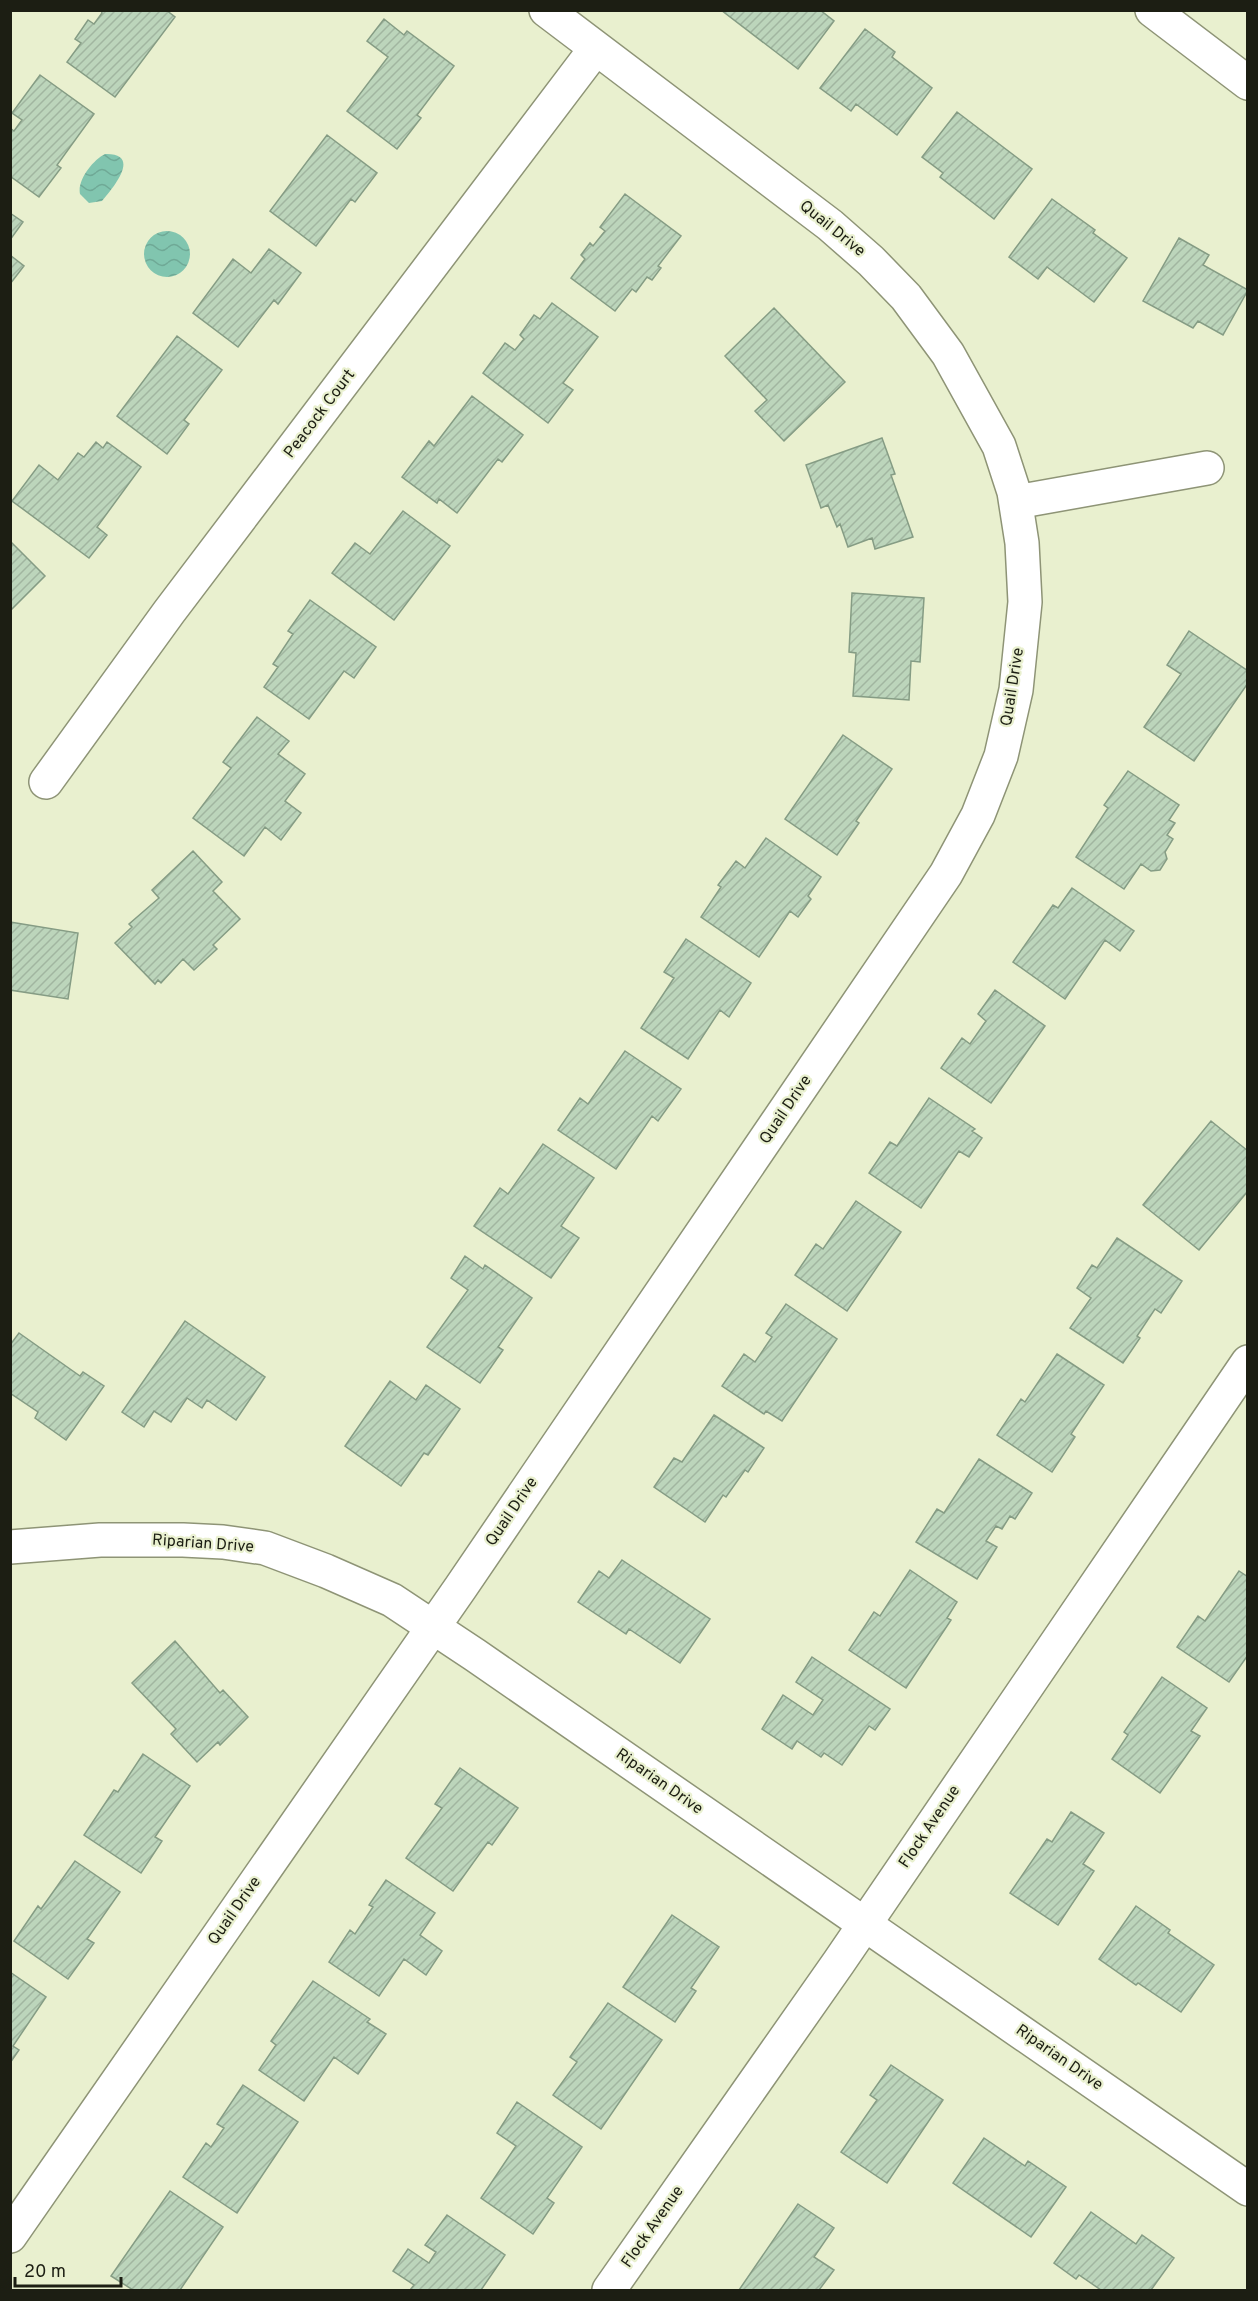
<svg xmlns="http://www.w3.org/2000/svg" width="1258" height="2301" viewBox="0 0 1258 2301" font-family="Overpass,sans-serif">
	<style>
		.water { fill: url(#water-waves) }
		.building { fill: url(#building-hatch); stroke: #859c84; stroke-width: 1.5 }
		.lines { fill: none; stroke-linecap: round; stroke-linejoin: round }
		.street-casing { stroke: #8e9476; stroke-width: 36 }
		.secondary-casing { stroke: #8e9476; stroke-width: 36 }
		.street { stroke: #fff; stroke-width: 33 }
		.secondary { stroke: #fff; stroke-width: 33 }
		.labels { text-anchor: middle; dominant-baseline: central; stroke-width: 4.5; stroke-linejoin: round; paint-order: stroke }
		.street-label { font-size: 16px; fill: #1c1e13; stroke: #e9f0cf }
	</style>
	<defs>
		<pattern id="water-waves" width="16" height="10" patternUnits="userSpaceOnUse" patternTransform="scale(1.5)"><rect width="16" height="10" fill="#81c5af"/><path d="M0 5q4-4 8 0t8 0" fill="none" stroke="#6fa996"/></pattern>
		<pattern id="building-hatch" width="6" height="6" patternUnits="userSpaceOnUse" patternTransform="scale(1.5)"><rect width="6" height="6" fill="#bcd5bb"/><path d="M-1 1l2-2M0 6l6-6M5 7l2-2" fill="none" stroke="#a1b6a0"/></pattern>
	</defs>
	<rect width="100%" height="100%" fill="#e9f0cf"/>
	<path class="water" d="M105,154c38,-1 7,35 -3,47l-13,2 -9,-9c-3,-14 13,-34 25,-40z
		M144 254a23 23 0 1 1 46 0a23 23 0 1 1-46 0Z"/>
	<path class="building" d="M101,10h65l9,7 -60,80 -48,-35 14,-19 -6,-4 13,-19 6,4 8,-11z
		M721,10h99l14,11 -36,48z
		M384,19l20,16 3,-4 47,35 -37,49 4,3 -24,31 -50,-38 41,-54 -21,-16z
		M865,29l30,23 -3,5 40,31 -35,47 -41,-31 -5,7 -31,-23z
		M40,75l54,39 -37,51 4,3 -22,29 -29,-21v-48l4,3 8,-11 -10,-7z
		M957,112l75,57 -38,50 -54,-42 3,-4 -21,-16z
		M327,135l50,38 -22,29 -4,-3 -35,47 -46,-35z
		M625,194l56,42 -23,30 3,2 -9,12 -5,-3 -11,15 -4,-3 -17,22 -44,-33 14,-19 -4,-4 9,-12 3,3 12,-15 -5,-4z
		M1052,199l43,31 -2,3 34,25 -33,44 -47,-35 -9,12 -29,-22z
		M10,213l13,9 -13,18z
		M1179,238l30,17 -6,10 45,25 -25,45 -25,-14 -5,7 -50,-27z
		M269,249l32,24 -23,31 -4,-4 -36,47 -45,-34 40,-54 18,14z
		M10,255l14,11 -14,18z
		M552,303l46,34 -35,46 10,7 -25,33 -65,-50 22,-30 10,7 9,-11 -4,-4 14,-20 6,4z
		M774,308l71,74 -61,59 -29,-30 12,-11 -42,-44z
		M177,336l45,34 -38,50 5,4 -22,30 -50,-38z
		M472,396l51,39 -21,27 -4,-3 -41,54 -18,-14 -2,4 -35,-26 27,-36 5,5z
		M882,438l13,36 -4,1 22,62 -38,12 -3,-11 -24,9 -8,-23 -3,3 -9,-22 -7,3 -15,-43z
		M96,442l7,6 4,-6 34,25 -44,60 10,8 -18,23 -77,-57 27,-36 19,15 20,-27 6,4z
		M403,511l47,35 -56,74 -62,-47 23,-30 15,11z
		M10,541l35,35 -35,35z
		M852,593l72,5 -4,64 -9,-1 -2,39 -56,-4 3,-43 -7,-1z
		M310,600l66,47 -22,31 -10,-7 -35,48 -45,-32 14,-20 -5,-3 20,-30 -5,-3z
		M1189,631l59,40v12l-54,78 -50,-34 37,-53 -14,-9z
		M257,717l32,24 -11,13 27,20 -20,27 16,12 -20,27 -16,-13 -21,29 -51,-38 38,-50 -8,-6z
		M843,735l49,34 -36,52 3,2 -22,32 -52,-36z
		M1128,771l51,34 -10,15 6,3 -8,12 6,4 -8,13 2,7 -7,11 -9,1 -10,-7 -17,25 -48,-32 32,-49 -4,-3z
		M766,838l55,39 -13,19 3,3 -13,18 -8,-6 -31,46 -58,-40 20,-30 -3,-2 18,-24 9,7z
		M193,851l29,31 -9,9 27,28 -27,26 4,4 -23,21 -11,-11 -22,24 -3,-3 -3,4 -40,-41 17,-16 -3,-3 30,-26 -7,-8z
		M1072,888l62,43 -14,20 -15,-11 -40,59 -52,-37 40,-57 5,3z
		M10,922l68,11 -10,66 -58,-9z
		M686,939l65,44 -22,34 -9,-7 -32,49 -47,-31 33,-50 -10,-6z
		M995,990l50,36 -54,77 -50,-35 21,-30 8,6 16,-23 -8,-7z
		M625,1051l56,38 -23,32 -6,-5 -36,53 -58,-39 22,-32 8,6z
		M929,1098l46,31 -3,2 10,7 -13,19 -10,-6 -38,57 -52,-35 21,-31 7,4z
		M1211,1121l37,30v40l-49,59 -56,-45z
		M543,1144l51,34 -33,48 18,12 -28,40 -77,-52 26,-38 8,6z
		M856,1201l45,31 -54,79 -52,-36 21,-31 7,5z
		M1117,1238l65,43 -21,32 -6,-4 -18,27 3,2 -17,25 -53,-35 21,-30 -14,-10 15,-23 5,3z
		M465,1256l18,13 2,-4 47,33 -34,49 5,3 -23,33 -53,-36 41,-57 -17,-12z
		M786,1304l51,35 -55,82 -16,-10 -2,3 -42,-28 22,-32 11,8 17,-25 -6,-4z
		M185,1321l80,56 -29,43 -29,-20 -5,8 -15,-10 -16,24 -17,-11 -10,16 -22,-15z
		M19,1333l61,43 3,-4 21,14 -38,54 -31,-22 3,-6 -28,-19v-48z
		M1057,1354l47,31 -33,49 4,3 -23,35 -55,-37 24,-36 4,3z
		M390,1381l26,19 10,-15 34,24 -32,46 -4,-2 -23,33 -56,-40z
		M714,1415l50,33 -16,24 -3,-2 -19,27 -3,-2 -18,27 -51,-35 20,-29 8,4z
		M979,1459l53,34 -17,26 -5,-3 -8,13 -6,-3 -10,15 11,6 -20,32 -61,-37 21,-33 7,4z
		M622,1560l88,59 -30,44 -51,-34 -3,5 -48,-32 21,-31 10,7z
		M910,1570l47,32 -10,16 4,2 -45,68 -57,-38 25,-38 6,4z
		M1239,1571l9,6v78l-19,27 -52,-35 21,-31 7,5z
		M175,1641l45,52 3,-3 25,27 -28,28 -2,-3 -21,20 -26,-28 5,-5 -44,-46z
		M812,1657l78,52 -15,21 -6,-4 -27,39 -18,-12 -3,4 -24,-16 -5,8 -30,-20 21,-34 30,20 10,-15 -27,-18z
		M1162,1677l45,31 -16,23 9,5 -40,57 -48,-34 16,-24 -4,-3z
		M143,1754l47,32 -35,51 7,4 -21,32 -57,-38 30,-45 4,2z
		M460,1768l58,40 -26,37 -4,-3 -35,49 -47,-33 36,-50 -7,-4z
		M1071,1812l33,21 -21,31 11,7 -36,54 -48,-32 37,-54 5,3z
		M75,1861l45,31 -33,47 7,4 -26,36 -54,-38 24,-35 3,3z
		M386,1880l49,33 -15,22 22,16 -16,24 -22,-16 -25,37 -50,-34 21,-32 5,4 18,-27 -4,-2z
		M1136,1906l34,24 -2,3 46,32 -33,47 -43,-29 -2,2 -37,-26z
		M672,1915l47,32 -28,41 5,3 -21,31 -52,-35z
		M10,1972l36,25 -33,49 6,4 -9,13z
		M313,1981l57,38 -3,3 19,12 -28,40 -24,-17 -30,44 -45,-31 17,-25 -5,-4z
		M608,2003l54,37 -61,89 -48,-34 24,-33 -7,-5z
		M891,2065l52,35 -56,83 -46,-31 36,-52 -7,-5z
		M243,2085l55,37 -61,91 -54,-36 23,-34 5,4 13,-19 -7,-4z
		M517,2102l65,45 -35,51 7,5 -21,31 -52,-36 35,-52 -19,-13z
		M984,2138l41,28 3,-5 38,26 -35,50 -78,-54z
		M170,2191l53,36 -43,63h-47l-22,-14z
		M798,2204l36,24 -20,29 20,13 -15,20h-80z
		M1091,2212l45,32 6,-9 32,23 -23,32h-50l-22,-15 -3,4 -22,-16z
		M447,2215l58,40 -24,35h-71l4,-5 -21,-14 15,-22 21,14 7,-11 -11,-7z"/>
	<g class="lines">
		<g class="street-casing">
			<path id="street" d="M1016,502l191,-34
				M46,782l123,-170 427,-564
				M10,1547l90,-7h83l40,2 42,6 61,23 66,29 83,55 773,534
				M10,2236l451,-649 485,-713 32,-59 23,-59 15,-66 9,-88 -3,-59 -8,-51 -15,-46 -51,-92 -42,-57 -35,-36 -41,-36 -284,-215
				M609,2290l230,-328 409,-600"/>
		</g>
		<g class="secondary-casing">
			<path id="secondary" d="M1152,10l96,73"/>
		</g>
		<use href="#street" class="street"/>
		<use href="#secondary" class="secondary"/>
	</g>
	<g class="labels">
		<g class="street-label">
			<text transform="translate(832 229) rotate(39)">Quail Drive</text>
			<text transform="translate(320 414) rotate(-53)">Peacock Court</text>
			<text transform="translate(1013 687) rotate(-81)">Quail Drive</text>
			<text transform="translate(786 1110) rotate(-56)">Quail Drive</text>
			<text transform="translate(512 1512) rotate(-56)">Quail Drive</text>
			<text transform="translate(203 1544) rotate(4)">Riparian Drive</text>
			<text transform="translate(659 1782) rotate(35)">Riparian Drive</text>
			<text transform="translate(930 1827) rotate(-56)">Flock Avenue</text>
			<text transform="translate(235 1911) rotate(-55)">Quail Drive</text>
			<text transform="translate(1059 2058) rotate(35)">Riparian Drive</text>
			<text transform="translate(653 2227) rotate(-55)">Flock Avenue</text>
		</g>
	</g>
	<rect width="1258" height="2301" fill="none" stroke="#1c1e13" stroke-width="24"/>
	<path d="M15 2277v9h106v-9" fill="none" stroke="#1c1e13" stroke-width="3"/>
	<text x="24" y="2277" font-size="18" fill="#1c1e13" stroke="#e9f0cf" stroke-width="4.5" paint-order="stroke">20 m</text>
</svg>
